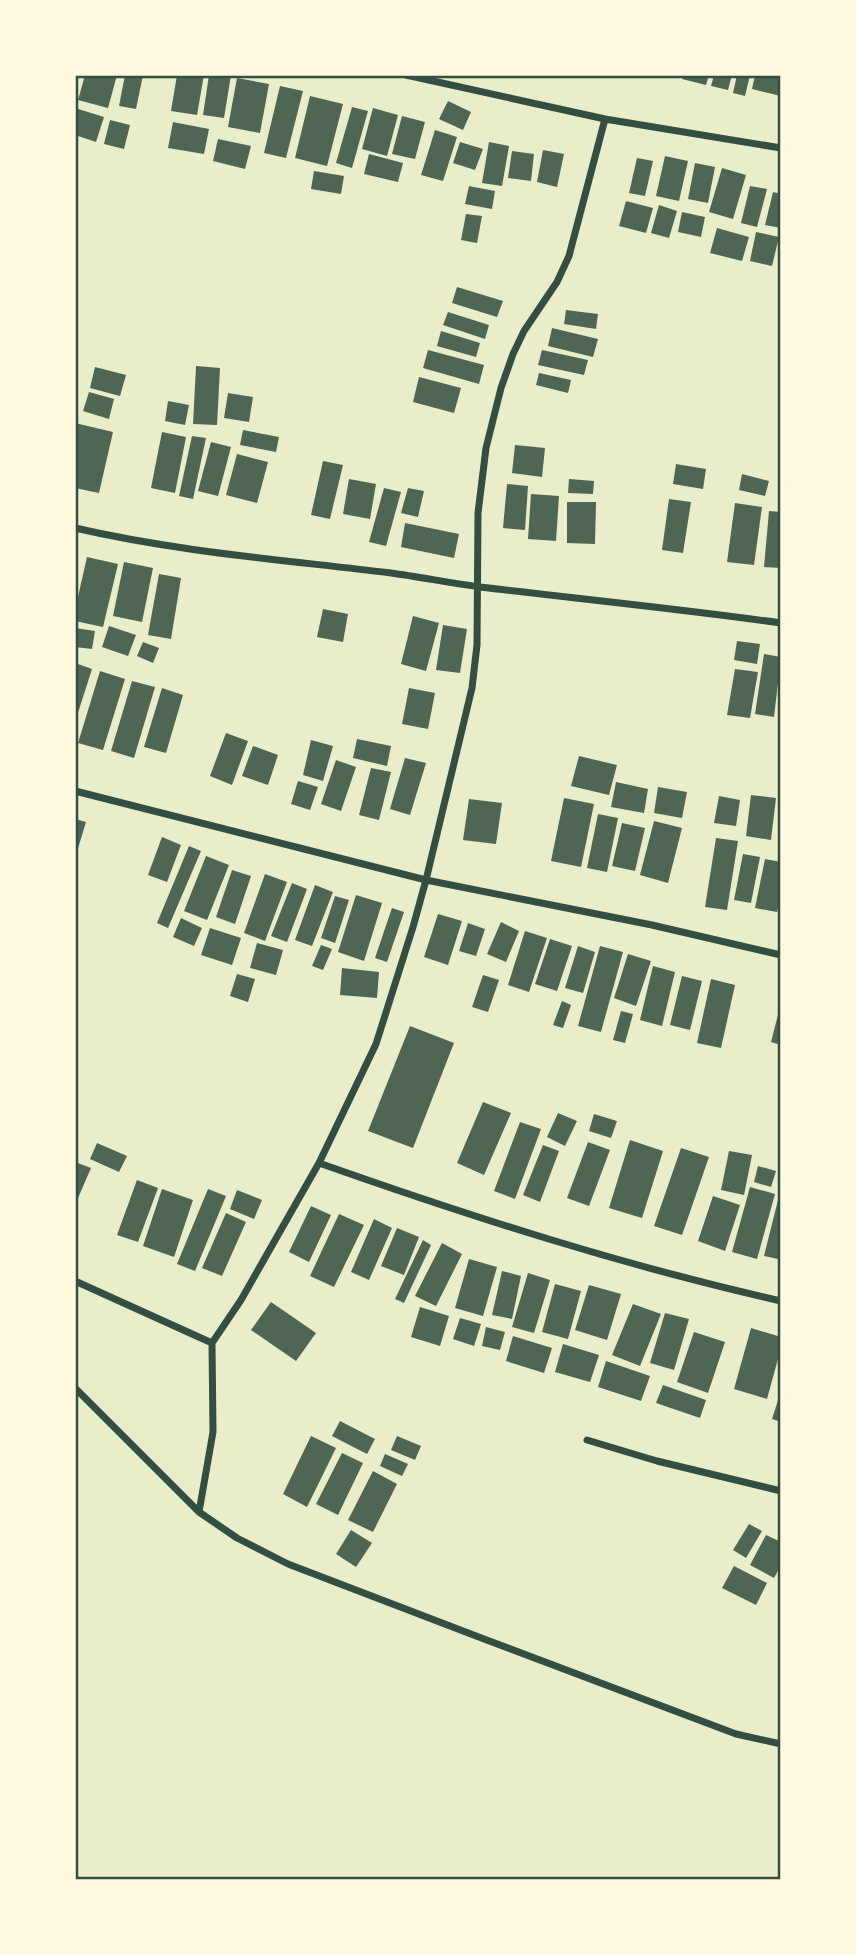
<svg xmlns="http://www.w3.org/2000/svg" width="856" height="1955" viewBox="0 0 856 1955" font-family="Commissioner,sans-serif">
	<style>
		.building { fill: #4f6655 }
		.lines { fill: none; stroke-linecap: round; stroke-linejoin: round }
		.minor { stroke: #344e41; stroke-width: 7 }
		.neatline { fill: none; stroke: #344e41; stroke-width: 2.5 }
	</style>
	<rect width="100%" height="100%" fill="#e9edc9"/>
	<path class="building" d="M85,75h32l-9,33 -30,-8z
		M125,75h18l-7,34 -17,-3z
		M177,75h27l-7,40 -26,-4z
		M209,75h22l-7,43 -21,-3z
		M683,75h26l-3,10 -24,-6z
		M714,75h18l-4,15 -17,-4z
		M737,75h13l-5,21 -12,-3z
		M755,75h26v21l-29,-7z
		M237,78l32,6 -9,49 -32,-6z
		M280,86l23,5 -17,67 -22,-5z
		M310,96l33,8 -16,62 -32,-8z
		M448,101l23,11 -8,18 -24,-11z
		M352,107l16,4 -16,57 -16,-5z
		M75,108l29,9 -8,25 -21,-7z
		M373,108l25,7 -11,41 -25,-7z
		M402,116l23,6 -10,37 -23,-5z
		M110,120l20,5 -6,24 -20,-5z
		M173,122l36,7 -5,25 -36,-6z
		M435,130l22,7 -14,44 -22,-6z
		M218,139l33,7 -6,23 -32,-8z
		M460,142l23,7 -8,21 -22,-7z
		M489,142l20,4 -7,40 -20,-3z
		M543,150l21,4 -7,33 -20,-5z
		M512,151l22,3 -3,27 -23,-3z
		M369,154l34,9 -5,19 -34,-8z
		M665,156l23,5 -9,40 -23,-5z
		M637,158l16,3 -8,35 -16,-3z
		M695,163l20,4 -7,36 -20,-4z
		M722,168l24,7 -13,44 -24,-7z
		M314,171l30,5 -3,18 -30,-5z
		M469,186l26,5 -3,18 -27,-5z
		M750,186l17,3 -10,38 -16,-4z
		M773,192l8,2v34l-16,-3z
		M626,201l27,7 -7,25 -27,-7z
		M659,205l18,6 -8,27 -18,-5z
		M682,212l23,5 -4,20 -23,-5z
		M466,214l16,2 -5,27 -16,-3z
		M717,228l32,9 -7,24 -32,-8z
		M756,232l23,5 -7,29 -22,-5z
		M457,287l46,14 -6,16 -45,-14z
		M566,310l32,4 -2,15 -32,-5z
		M448,312l41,13 -4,14 -42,-14z
		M552,328l46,11 -5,18 -45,-11z
		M441,331l39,12 -4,14 -39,-11z
		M428,350l56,15 -5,19 -56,-16z
		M542,350l46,10 -4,15 -46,-10z
		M196,366l24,2 -3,57 -24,-1z
		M95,367l31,8 -6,21 -30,-8z
		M539,373l32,7 -3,13 -32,-8z
		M419,377l42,11 -7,25 -41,-11z
		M89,392l25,7 -5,20 -26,-8z
		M228,393l25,4 -4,25 -25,-4z
		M168,401l21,4 -4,20 -20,-4z
		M75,423l38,9 -14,61 -24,-5z
		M243,430l36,7 -3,15 -36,-7z
		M162,432l24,5 -11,56 -24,-5z
		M192,436l14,2 -13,61 -14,-3z
		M211,442l20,5 -13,49 -20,-5z
		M515,445l30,3 -3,29 -30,-4z
		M237,454l31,8 -11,41 -31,-8z
		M323,461l20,4 -13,54 -19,-4z
		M676,464l30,5 -3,20 -30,-5z
		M742,474l27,7 -4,15 -26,-6z
		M349,479l27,5 -6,35 -27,-5z
		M569,479l25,2 -1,13 -25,-1z
		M507,484l21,2 -3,44 -22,-2z
		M384,488l17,4 -15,54 -17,-4z
		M408,488l16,3 -6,26 -17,-4z
		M531,494l28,2 -3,45 -28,-2z
		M669,499l22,3 -8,51 -21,-3z
		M567,502h29l-1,42 -28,-1z
		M735,503l27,4 -8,58 -27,-3z
		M769,511l12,1v56l-17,-1z
		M405,523l54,11 -5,24 -53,-11z
		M87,557l31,7 -15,63 -28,-6v-11z
		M124,562l29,6 -11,54 -29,-6z
		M159,574l22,4 -10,61 -23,-4z
		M323,609l25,5 -5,28 -26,-5z
		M413,616l26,7 -13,48 -25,-7z
		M443,625l24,4 -7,44 -24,-3z
		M109,626l27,9 -8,21 -26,-9z
		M75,628l20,3 -3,18 -17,-2z
		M737,641l23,3 -3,20 -23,-4z
		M143,642l16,6 -6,15 -16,-7z
		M764,654l17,3 -7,60 -19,-3z
		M75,663l17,6 -16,50h-1z
		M735,669l23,3 -8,46 -23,-3z
		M100,671l25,8 -22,71 -25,-7z
		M132,681l23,6 -21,71 -23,-7z
		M162,688l21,7 -17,58 -22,-6z
		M409,688l26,5 -7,36 -26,-5z
		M226,733l22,8 -16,44 -22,-9z
		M357,739l34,7 -4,20 -34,-8z
		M311,740l22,6 -10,35 -20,-6z
		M253,746l25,9 -10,30 -26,-9z
		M579,756l38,9 -8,30 -38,-9z
		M405,758l21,5 -16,52 -20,-6z
		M336,760l20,7 -15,44 -20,-7z
		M371,768l20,4 -12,48 -20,-5z
		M298,781l20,6 -8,23 -19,-6z
		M616,782l32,7 -4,24 -33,-6z
		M658,787l29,5 -5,26 -28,-5z
		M751,795l25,3 -5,42 -25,-4z
		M719,796l21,4 -4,26 -22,-3z
		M564,798l30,6 -13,63 -30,-6z
		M469,799l33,4 -6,41 -33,-4z
		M598,814l20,4 -11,54 -20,-4z
		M75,819l11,3 -10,33h-1z
		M654,821l28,7 -14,55 -28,-8z
		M622,823l23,5 -10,43 -23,-5z
		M162,837l19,8 -14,37 -19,-7z
		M716,838l22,3 -11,69 -22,-3z
		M189,846l12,5 -33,77 -11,-5z
		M743,854l17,3 -9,46 -17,-3z
		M206,856l23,9 -22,55 -23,-9z
		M765,859l16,3v32l-4,18 -22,-4z
		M232,870l19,6 -16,48 -19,-7z
		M265,874l22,8 -22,59 -21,-8z
		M292,883l15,6 -20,53 -16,-6z
		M315,885l18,7 -21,54 -17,-6z
		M356,895l26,8 -18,58 -26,-9z
		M335,896l14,4 -14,43 -14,-5z
		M392,908l12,4 -17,50 -12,-4z
		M438,914l24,7 -14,44 -24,-8z
		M181,918l21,10 -8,18 -21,-9z
		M501,922l18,9 -13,31 -19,-8z
		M468,923l17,6 -9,27 -17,-5z
		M210,928l31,10 -9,27 -31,-10z
		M525,931l22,7 -18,54 -21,-7z
		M550,939l22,7 -15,45 -22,-7z
		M257,943l26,7 -7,25 -26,-7z
		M321,945l11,4 -9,21 -11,-4z
		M578,946l17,6 -12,41 -18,-5z
		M600,946l23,6 -22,80 -23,-6z
		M628,954l23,7 -15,45 -22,-8z
		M653,966l22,6 -13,54 -22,-6z
		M342,968l37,4 -2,26 -37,-3z
		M237,974l18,5 -7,23 -18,-6z
		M483,975l16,5 -11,32 -16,-5z
		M682,976l20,5 -12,49 -20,-5z
		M711,979l24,6 -14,63 -24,-5z
		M562,1001l9,4 -8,23 -10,-3z
		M780,1007h1v38l-10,-3z
		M621,1011l12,3 -8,29 -12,-3z
		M410,1026l44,17 -41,105 -45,-17z
		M483,1102l28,11 -27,62 -27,-12z
		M558,1113l19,8 -12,25 -18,-9z
		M594,1114l23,7 -6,17 -22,-7z
		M520,1122l21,7 -26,70 -21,-8z
		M630,1140l33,11 -21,67 -33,-10z
		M588,1142l22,8 -21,56 -22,-8z
		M97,1143l30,13 -8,16 -29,-13z
		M543,1145l16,6 -19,51 -17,-7z
		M681,1148l28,9 -27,78 -28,-9z
		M729,1151l23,4 -8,40 -23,-5z
		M75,1162l16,6 -16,37z
		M758,1166l18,5 -5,16 -17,-5z
		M137,1180l21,8 -20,54 -21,-7z
		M750,1187l25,7 -18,65 -25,-7z
		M162,1189l31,11 -19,57 -31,-11z
		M208,1189l18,7 -31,75 -18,-7z
		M237,1190l25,10 -8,19 -24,-10z
		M780,1192l1,54 -3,13 -14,-3z
		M713,1196l27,9 -15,46 -27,-10z
		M311,1206l20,9 -22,47 -20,-10z
		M226,1213l20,9 -24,54 -20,-8z
		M339,1214l25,11 -30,62 -24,-11z
		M374,1219l18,9 -23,52 -18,-8z
		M397,1228l22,9 -15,38 -23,-9z
		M423,1240l8,5 -27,58 -9,-4z
		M442,1243l20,11 -26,52 -21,-10z
		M469,1259l28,8 -14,49 -28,-8z
		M502,1271l19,5 -9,43 -20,-4z
		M528,1273l22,7 -16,53 -22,-6z
		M555,1284l26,7 -13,48 -26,-7z
		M589,1285l32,9 -14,46 -32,-10z
		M271,1302l45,31 -20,28 -45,-31z
		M633,1304l28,10 -21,52 -28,-11z
		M420,1307l29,9 -9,30 -29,-9z
		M665,1313l24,6 -15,51 -24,-7z
		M460,1318l21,6 -7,22 -21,-7z
		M486,1327l19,5 -5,18 -18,-4z
		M751,1328l30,9v11l-14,51 -33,-10z
		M694,1332l31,10 -17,51 -31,-11z
		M513,1336l39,12 -8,25 -38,-12z
		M563,1344l36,11 -9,27 -35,-10z
		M606,1361l44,15 -9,25 -43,-14z
		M663,1385l43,15 -6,18 -44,-15z
		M780,1394h1v28l-9,-3z
		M340,1421l35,18 -8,15 -35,-18z
		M311,1436l25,12 -29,59 -24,-13z
		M397,1436l24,10 -6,14 -24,-10z
		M342,1453l21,10 -25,52 -22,-11z
		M385,1454l23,10 -6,12 -22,-10z
		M373,1471l24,13 -24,48 -25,-12z
		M749,1524l13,7 -16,27 -13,-8z
		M351,1530l21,13 -16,24 -20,-13z
		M766,1535l15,7v23l-7,13 -24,-13z
		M734,1566l33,17 -11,22 -34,-17z"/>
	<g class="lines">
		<path class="minor" d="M406,75l199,44 176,29
			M75,528c104,24 210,32 316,45 29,4 59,10 89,14 100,12 201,22 301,36
			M75,791l351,89 226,45 129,30
			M319,1163c153,54 303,102 462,138
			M75,1281l137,62
			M75,1388l124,124 38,26 51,26 196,75 252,95 45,10
			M587,1440l70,21 124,30
			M199,1512l14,-80 -1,-89 29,-43 78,-137 57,-119 37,-117 13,-47 46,-192 5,-43 1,-132 8,-65 15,-60 12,-34 11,-23 33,-49 12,-26 36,-137"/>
	</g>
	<rect width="856" height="1955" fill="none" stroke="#fefae0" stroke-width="154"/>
	<rect x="77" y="77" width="702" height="1801" class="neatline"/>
</svg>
